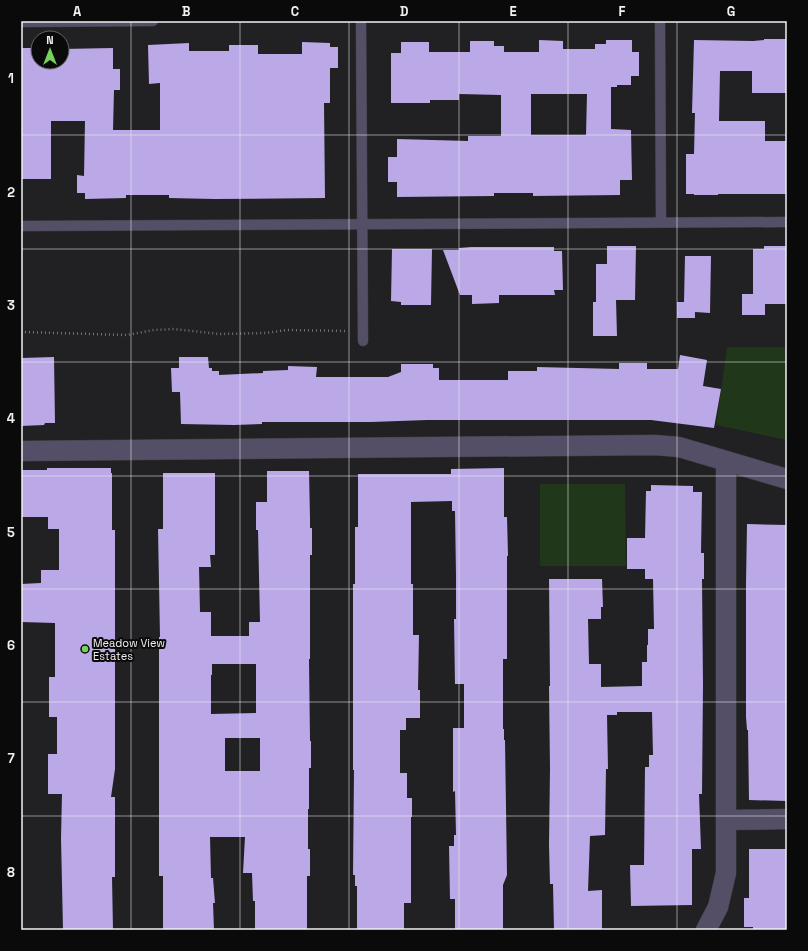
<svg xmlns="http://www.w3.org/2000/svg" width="808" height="951" viewBox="0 0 808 951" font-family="'Space Grotesk',sans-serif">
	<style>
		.green { fill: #20371a }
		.building { fill: #bba8e7; fill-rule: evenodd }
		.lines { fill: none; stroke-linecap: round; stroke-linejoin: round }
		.lane-casing { stroke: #3e3e40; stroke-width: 11 }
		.street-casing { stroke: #3e3e40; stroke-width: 21 }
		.path { stroke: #757577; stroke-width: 2.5; stroke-dasharray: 1 3; stroke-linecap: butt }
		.lane { stroke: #554e67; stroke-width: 10 }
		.street { stroke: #554e67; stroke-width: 20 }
		.grid { fill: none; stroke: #f1f0f2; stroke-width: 1; stroke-opacity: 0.55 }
		.poi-dot { fill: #76d25a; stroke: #0b0a0b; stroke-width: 1.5 }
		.labels { text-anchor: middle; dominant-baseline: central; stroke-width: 4; stroke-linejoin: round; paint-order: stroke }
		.poi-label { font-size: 11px; fill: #f1f0f2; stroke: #0b0a0b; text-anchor: start }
		.neatline { fill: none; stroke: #f1f0f2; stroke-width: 1.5 }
		.grid-label { font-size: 13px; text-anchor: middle; font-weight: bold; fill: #f1f0f2 }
	</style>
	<rect width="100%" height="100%" fill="#212123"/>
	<path class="green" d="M727,347h60v93l-71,-15z
		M540,484h85l1,82h-86z"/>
	<path class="building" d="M764,39h23v54h-35v-22h-32l-1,50h46v20h22v53h-69v1h-24v-1h-8v-40h8l1,-41h-3l2,-73 59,1 11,-1z
		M539,40l24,1v8h32v-5h11v-4h26v12h7v24h-8v9h-14v2h-6v42l20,1 1,50h-12v15l-87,1v-3h-39v3l-97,1v-15h-9v-25h9v-18l71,2v-5h33v-41l-42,-1v6h-29v3h-39v-50h10v-11h28v10h41v-11h24v5h10v6h35zM531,94h56l-1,41h-55z
		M302,42l28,1v4h8v21h-8v35h-6l1,95 -110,1 -46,-1v-3h-43v3l-41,1v-6h-8v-18l7,1 1,-55h-34v58h-30v-131h17v14h24v-13l51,-1v21h7v21h-6l-1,40h47v-47l-11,1 -1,-39 41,-2v8h40v-6h29v9h44z
		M607,246h29l-1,54h-19l1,36h-24v-34h3v-38h11z
		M764,246h23v58h-22v11h-23v-21h11v-45h11z
		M471,247h83v4h8l1,39h-9l1,5h-56v8l-27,1v-9h-12l-17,-45h16v-2z
		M392,249h40l-1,56h-30v-3l-10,-1z
		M685,256h26l-1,57 -15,-1v6h-18v-16h7z
		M680,355l27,5 -4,26 18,3 -7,39 -63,-8h-224l-56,2h-109v2l-28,1 -53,-1 -1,-32h-8l-1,-24h8v-11h29l1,11h3v3h7v4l44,-2v-2l25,-1v-4l29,1 -1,10h72l13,-5v-8h32v4h6v12h69v-9h29v-4l82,2v-6h28v6h31z
		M54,357l1,66h-10l-1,2 -23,1v-68z
		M47,468h64v5h1v57h3v239l-4,28h4v80h-3l1,53h-50l-2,-92 1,-44h-14v-40h9v-37h-8v-40h6v-54l-34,-1v-38l20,-1v-13h18v-41h-11v-12h-27v-47h26z
		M504,468v49h3l1,39h-1v103h-4v70h1v11h1l2,135 -4,10v44h-48v-30h-5l-1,-53h5v-11h2l-1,-44 -2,1v-64h11v-44h-9l-1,-65h2v-43l-1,-65h-3v-10l-41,1v82h2v51h6l-1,55h2v28h-14v12h-6v43h7v25h5v19h-1v86h-7v27h-47v-44h-2v-11h-2l1,-105h-1v-186h2v-57h3v-53h93v-5z
		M267,471h42l1,47v10h2v27h-2v104h-1l1,82h1v27h-2v41h-1v40h2v27h-3v54h-52v-29h-2l-1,-28h-9l2,-36h-35l1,41h2l2,25h-2l1,27h-51v-54h-4v-239h1l-2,-108h5v-56h52v82h-5l1,12h-12l1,45h11v24h38v-14h11l-2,-92h-2v-28h11zM212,664h44v49l-45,1v-39h1zM225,738h35v33h-35z
		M651,485l42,1v6h9l-1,61h3v26h-2l1,106 -1,109h-3l2,55h-9v56l-61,1 -1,-41h14l1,-98h4v-12h4l-1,-43h-35v3h-10l1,54h-2l-1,66 -15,1 -2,55 14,-1v40h-48l-1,-46h-3l-1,-39 1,-76 -1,-83h1l-1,-107h53l1,28h-2v12h-13l1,45h12v23l41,-1v-24h5v-17h1v-16h6l-1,-50h-8v-10h-18v-31h18l1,-47h5z
		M747,524l40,1v276l-38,-1 -1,-70h-1l-1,-13v-134z
		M749,849h38v81h-34v-3h-9v-29h5z"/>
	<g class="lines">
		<g class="lane-casing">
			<path id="lane" d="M361,21l2,320
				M660,21l1,202
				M21,22l132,-1
				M21,226l766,-4"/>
		</g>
		<g class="street-casing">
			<path id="street" d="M21,451l634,-6 24,2 108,32
				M726,820l61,-1
				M706,930l12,-23 8,-34v-412"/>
		</g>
		<path class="path" d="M21,332l106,3 27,-5 20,-1 45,5 47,-1 21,-3 61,1"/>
		<use href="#lane" class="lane"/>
		<use href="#street" class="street"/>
	</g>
	<path class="grid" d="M131,21v909M240,21v909M349,21v909M459,21v909M568,21v909M677,21v909M21,135h766M21,249h766M21,362h766M21,476h766M21,589h766M21,702h766M21,816h766"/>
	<circle class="poi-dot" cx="85" cy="649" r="4"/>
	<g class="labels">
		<g class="poi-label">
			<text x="93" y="643">Meadow View<tspan x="93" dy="13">Estates</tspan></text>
		</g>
	</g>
	<rect width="808" height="951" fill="none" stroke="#0b0a0b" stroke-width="44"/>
	<g transform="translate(50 50)"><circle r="19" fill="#0b0a0b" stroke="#676667"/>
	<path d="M0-3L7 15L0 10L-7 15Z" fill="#76d25a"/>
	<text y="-6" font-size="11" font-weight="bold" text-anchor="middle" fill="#f1f0f2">N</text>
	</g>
	<rect x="22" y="22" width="764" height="907" class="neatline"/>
	<g class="grid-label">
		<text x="77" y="16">A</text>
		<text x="186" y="16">B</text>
		<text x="295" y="16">C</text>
		<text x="404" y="16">D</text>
		<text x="513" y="16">E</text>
		<text x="622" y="16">F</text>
		<text x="731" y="16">G</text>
		<text x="11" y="83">1</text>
		<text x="11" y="197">2</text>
		<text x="11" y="310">3</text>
		<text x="11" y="423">4</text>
		<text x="11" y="537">5</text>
		<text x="11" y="650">6</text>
		<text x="11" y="763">7</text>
		<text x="11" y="877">8</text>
	</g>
</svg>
